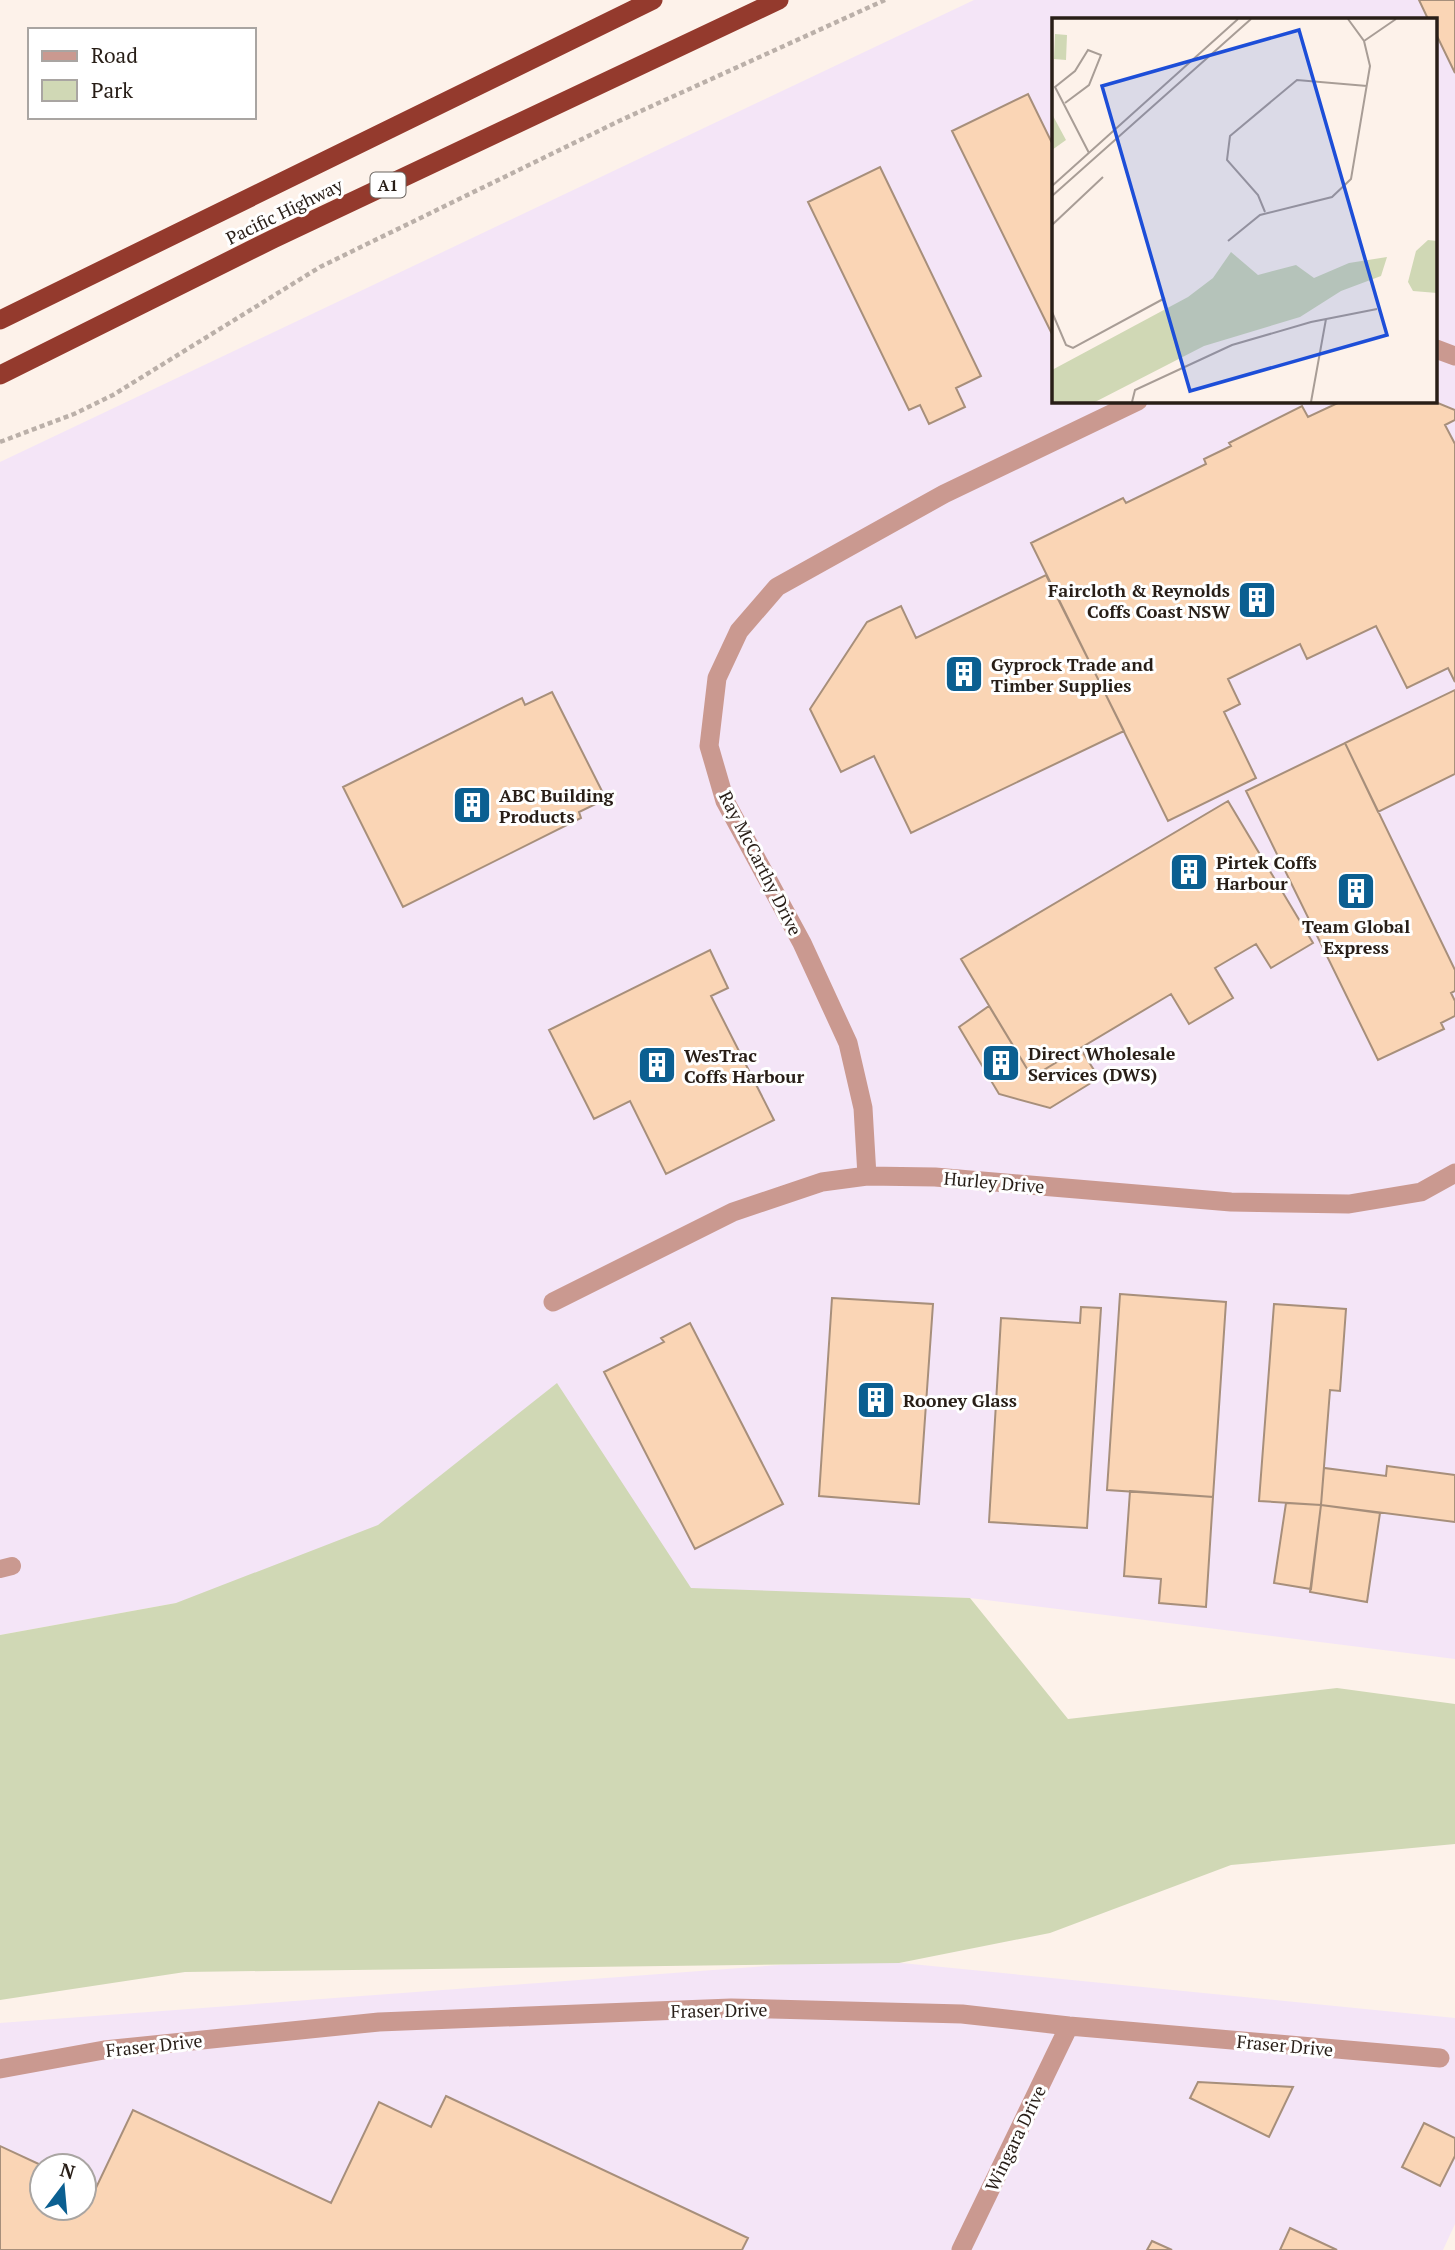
<svg xmlns="http://www.w3.org/2000/svg" width="1455" height="2250" viewBox="0 0 1455 2250" font-family="'PT Serif',serif">
	<style>
		.industrial { fill: #f4e5f7; fill-rule: evenodd }
		.green { fill: #d0d8b5 }
		.building { fill: #fad5b5; stroke: #a78f7b; stroke-width: 2 }
		.lines { fill: none; stroke-linecap: round; stroke-linejoin: round }
		.path { stroke: #bbb0a9; stroke-width: 4.5; stroke-dasharray: 5 3.5; stroke-linecap: butt }
		.service { stroke: #ca9990; stroke-width: 18 }
		.minor { stroke: #ca9990; stroke-width: 19 }
		.trunk { stroke: #943a2d; stroke-width: 19 }
		.labels { text-anchor: middle; dominant-baseline: central; stroke-width: 6; stroke-linejoin: round; paint-order: stroke }
		.shield { fill: #fff; stroke: #68625d; stroke-width: 2 }
		.shield-label { font-size: 16px; font-weight: bold; fill: #281e17 }
		.street-label { font-size: 18px; fill: #281e17; stroke: #fff }
		.poi-label { font-size: 18px; font-weight: bold; fill: #281e17; stroke: #fff; text-anchor: start }
		.inset-road { fill: none; stroke: #a89d96; stroke-width: 2 }
		.view { fill: #1d4ed8; fill-opacity: 0.15; stroke: #1d4ed8; stroke-width: 3.5 }
		.inset-edge { fill: none; stroke: #281e17; stroke-width: 3.5 }
	</style>
	<rect width="100%" height="100%" fill="#fdf2ea"/>
	<path class="industrial" d="M974,0h481v1659l-485,-61 -440,-13 -354,18 -176,32v-1173zM1054,19h382v382h-382z
		M861,1959l594,59v206l-12,26h-1443v-227zM42,2166h42v42h-42z"/>
	<path class="green" d="M557,1383l134,205 279,10 98,121 269,-31 118,16v140l-224,21 -181,68 -151,30 -714,9 -185,28v-365l176,-32 202,-78z"/>
	<path class="building" d="M1419,0h36v73l-19,-39v-15h-8z
		M1028,94l26,53 -1,189 -101,-205z
		M880,167l101,209 -25,12 9,19 -36,17 -9,-19 -11,5 -101,-208z
		M1342,401h91l22,9v10l-10,5 10,19v238l-7,-14 -41,20 -31,-62 -69,33 -7,-15 -72,35 12,25 -16,8 32,66 -88,43 -137,-278 92,-45 3,5 80,-39 -2,-5 27,-13 -2,-3 73,-37 6,11z
		M1046,575l78,156 -213,102 -37,-77 -33,16 -31,-63 57,-87 34,-16 15,32z
		M1455,690v84l-77,38 -33,-69z
		M552,692l54,107 -27,13 2,6 -178,89 -60,-120 179,-89 3,7z
		M1345,743l110,227v21l-4,2 4,8v15l-14,7 3,6 -66,31 -132,-269z
		M1228,801l85,142 -42,25 -15,-24 -41,24 18,30 -44,26 -18,-30 -139,83 -71,-118z
		M710,950l18,38 -17,8 63,124 -108,54 -36,-73 -36,18 -45,-89z
		M989,1006l43,71 48,-29 19,30 -49,30 -51,-14 -40,-67z
		M1120,1294l106,8 -13,195 -106,-7z
		M832,1298l101,6 -14,200 -100,-8z
		M1274,1304l72,5 -6,82 -10,-1 -9,115 -62,-4z
		M1081,1307l20,1 -14,220 -98,-6 12,-204 79,5z
		M690,1323l93,181 -88,45 -91,-177 60,-30 -3,-4z
		M1387,1466l68,9v47l-134,-17 3,-37 62,8z
		M1130,1491l83,6 -7,110 -47,-4 2,-24 -37,-3z
		M1286,1503l35,2 -10,84 -37,-6z
		M1321,1505l59,8 -13,89 -57,-10z
		M1198,2082l95,5 -24,50 -79,-39z
		M446,2096l302,142 -6,12h-742v-104l43,20 -1,42h42v-23l11,5 38,-80 198,93 48,-101 52,25z
		M1424,2123l31,15v18l-15,30 -38,-19z
		M1290,2228l47,22h-57z
		M1152,2241l20,9h-25z"/>
	<g class="lines">
		<path class="path" d="M0,442l74,-28 39,-19 207,-128 299,-146 266,-121"/>
		<path class="service" d="M0,1569l12,-3"/>
		<path class="minor" d="M1436,349l19,7
			M867,1176l-4,-68 -15,-65 -46,-100 -77,-142 -16,-55 8,-68 22,-47 38,-44 167,-93 194,-93
			M553,1302l180,-90 89,-30 45,-6 68,1 296,25 118,2 72,-12 34,-19
			M0,2069l104,-19 275,-28 352,-14 231,6 107,12 371,32
			M961,2250l108,-224"/>
		<path class="trunk" d="M0,320l653,-320
			M0,375l273,-136 506,-239"/>
	</g>
	<defs>
		<g id="building-square" transform="scale(2.0125)"><rect x="-9" y="-9" width="18" height="18" rx="4" fill="#0b5f91" stroke="#fff"/><path d="M-4-6H4V6H1V3H-1V6H-4ZM-2.5-4.3h1.7v1.8h-1.7ZM.8-4.3h1.7v1.8H.8ZM-2.5-1h1.7V.8h-1.7ZM.8-1h1.7V.8H.8Z" fill="#fff"/></g>
	</defs>
	<g fill-rule="evenodd">
		<use href="#building-square" x="1257" y="600"/>
		<use href="#building-square" x="964" y="674"/>
		<use href="#building-square" x="472" y="805"/>
		<use href="#building-square" x="1189" y="872"/>
		<use href="#building-square" x="1356" y="891"/>
		<use href="#building-square" x="1001" y="1063"/>
		<use href="#building-square" x="657" y="1065"/>
		<use href="#building-square" x="876" y="1400"/>
	</g>
	<g class="labels">
		<rect class="shield" x="370.5" y="172.5" width="35" height="25" rx="5"/>
		<g class="shield-label">
			<text x="388" y="185">A1</text>
		</g>
		<g class="street-label">
			<text transform="translate(284 211) rotate(-26)">Pacific Highway</text>
			<text transform="translate(761 863) rotate(63)">Ray McCarthy Drive</text>
			<text transform="translate(994 1182) rotate(5)">Hurley Drive</text>
			<text transform="translate(719 2010) rotate(-1)">Fraser Drive</text>
			<text transform="translate(154 2045) rotate(-6)">Fraser Drive</text>
			<text transform="translate(1285 2045) rotate(5)">Fraser Drive</text>
			<text transform="translate(1015 2138) rotate(-64)">Wingara Drive</text>
		</g>
		<g class="poi-label">
			<text x="1230" y="590" text-anchor="end">Faircloth &amp; Reynolds<tspan x="1230" dy="21">Coffs Coast NSW</tspan></text>
			<text x="991" y="664">Gyprock Trade and<tspan x="991" dy="21">Timber Supplies</tspan></text>
			<text x="499" y="795">ABC Building<tspan x="499" dy="21">Products</tspan></text>
			<text x="1216" y="862">Pirtek Coffs<tspan x="1216" dy="21">Harbour</tspan></text>
			<text x="1356" y="926" text-anchor="middle">Team Global<tspan x="1356" dy="21">Express</tspan></text>
			<text x="1028" y="1053">Direct Wholesale<tspan x="1028" dy="21">Services (DWS)</tspan></text>
			<text x="684" y="1055">WesTrac<tspan x="684" dy="21">Coffs Harbour</tspan></text>
			<text x="903" y="1400">Rooney Glass</text>
		</g>
	</g>
	<g transform="translate(1052 18)">
		<rect width="385" height="385" fill="#fdf2ea"/>
		<path d="M3,16l12,1 -1,25 -12,-1zM0,96l14,26 -14,10zM376,222l9,1v52l-24,-2 -5,-9 8,-31zM179,234l27,23 38,-10 18,13 35,-15 38,-6 -6,19 -40,15 -41,26 -96,29 -109,56h-43v-32l136,-73 25,-19z" fill="#d0d8b5"/>
		<path class="inset-road" d="M312,23l32,-22M13,85l24,-18 12,-30 -13,-5 -13,21 -20,16 34,66M0,168l186,-167M0,178l199,-177M213,194l-7,-17 -31,-35 3,-24 67,-56 70,6M0,207l51,-48M176,223l32,-26 72,-18 19,-18 19,-113 -6,-25 -16,-22M0,294l14,33 7,3 92,-50M80,384l3,-12 97,-45 79,-23 66,-13M259,384l15,-83"/>
		<path class="view" d="M247,12l88,305 -197,56 -88,-305z"/>
		<rect width="385" height="385" class="inset-edge"/>
	</g>
	<rect x="28" y="28" width="228" height="91" fill="#ffffff" stroke="#a9a5a2" stroke-width="2"/>
	<rect x="42" y="51" width="35" height="10" fill="#ca9990" stroke="#a9a5a2" stroke-width="2"/>
	<text x="91" y="63" font-size="21" fill="#281e17">Road</text>
	<rect x="42" y="80" width="35" height="21" fill="#d0d8b5" stroke="#a9a5a2" stroke-width="2"/>
	<text x="91" y="98" font-size="21" fill="#281e17">Park</text>
	<g transform="translate(63 2187) rotate(16)"><circle r="33" fill="#ffffff" stroke="#a9a5a2" stroke-width="2"/>
	<path d="M0-5L12 26L0 18L-12 26Z" fill="#0b5f91"/>
	<text y="-10" font-size="19" font-weight="bold" text-anchor="middle" fill="#281e17">N</text>
	</g>
</svg>
